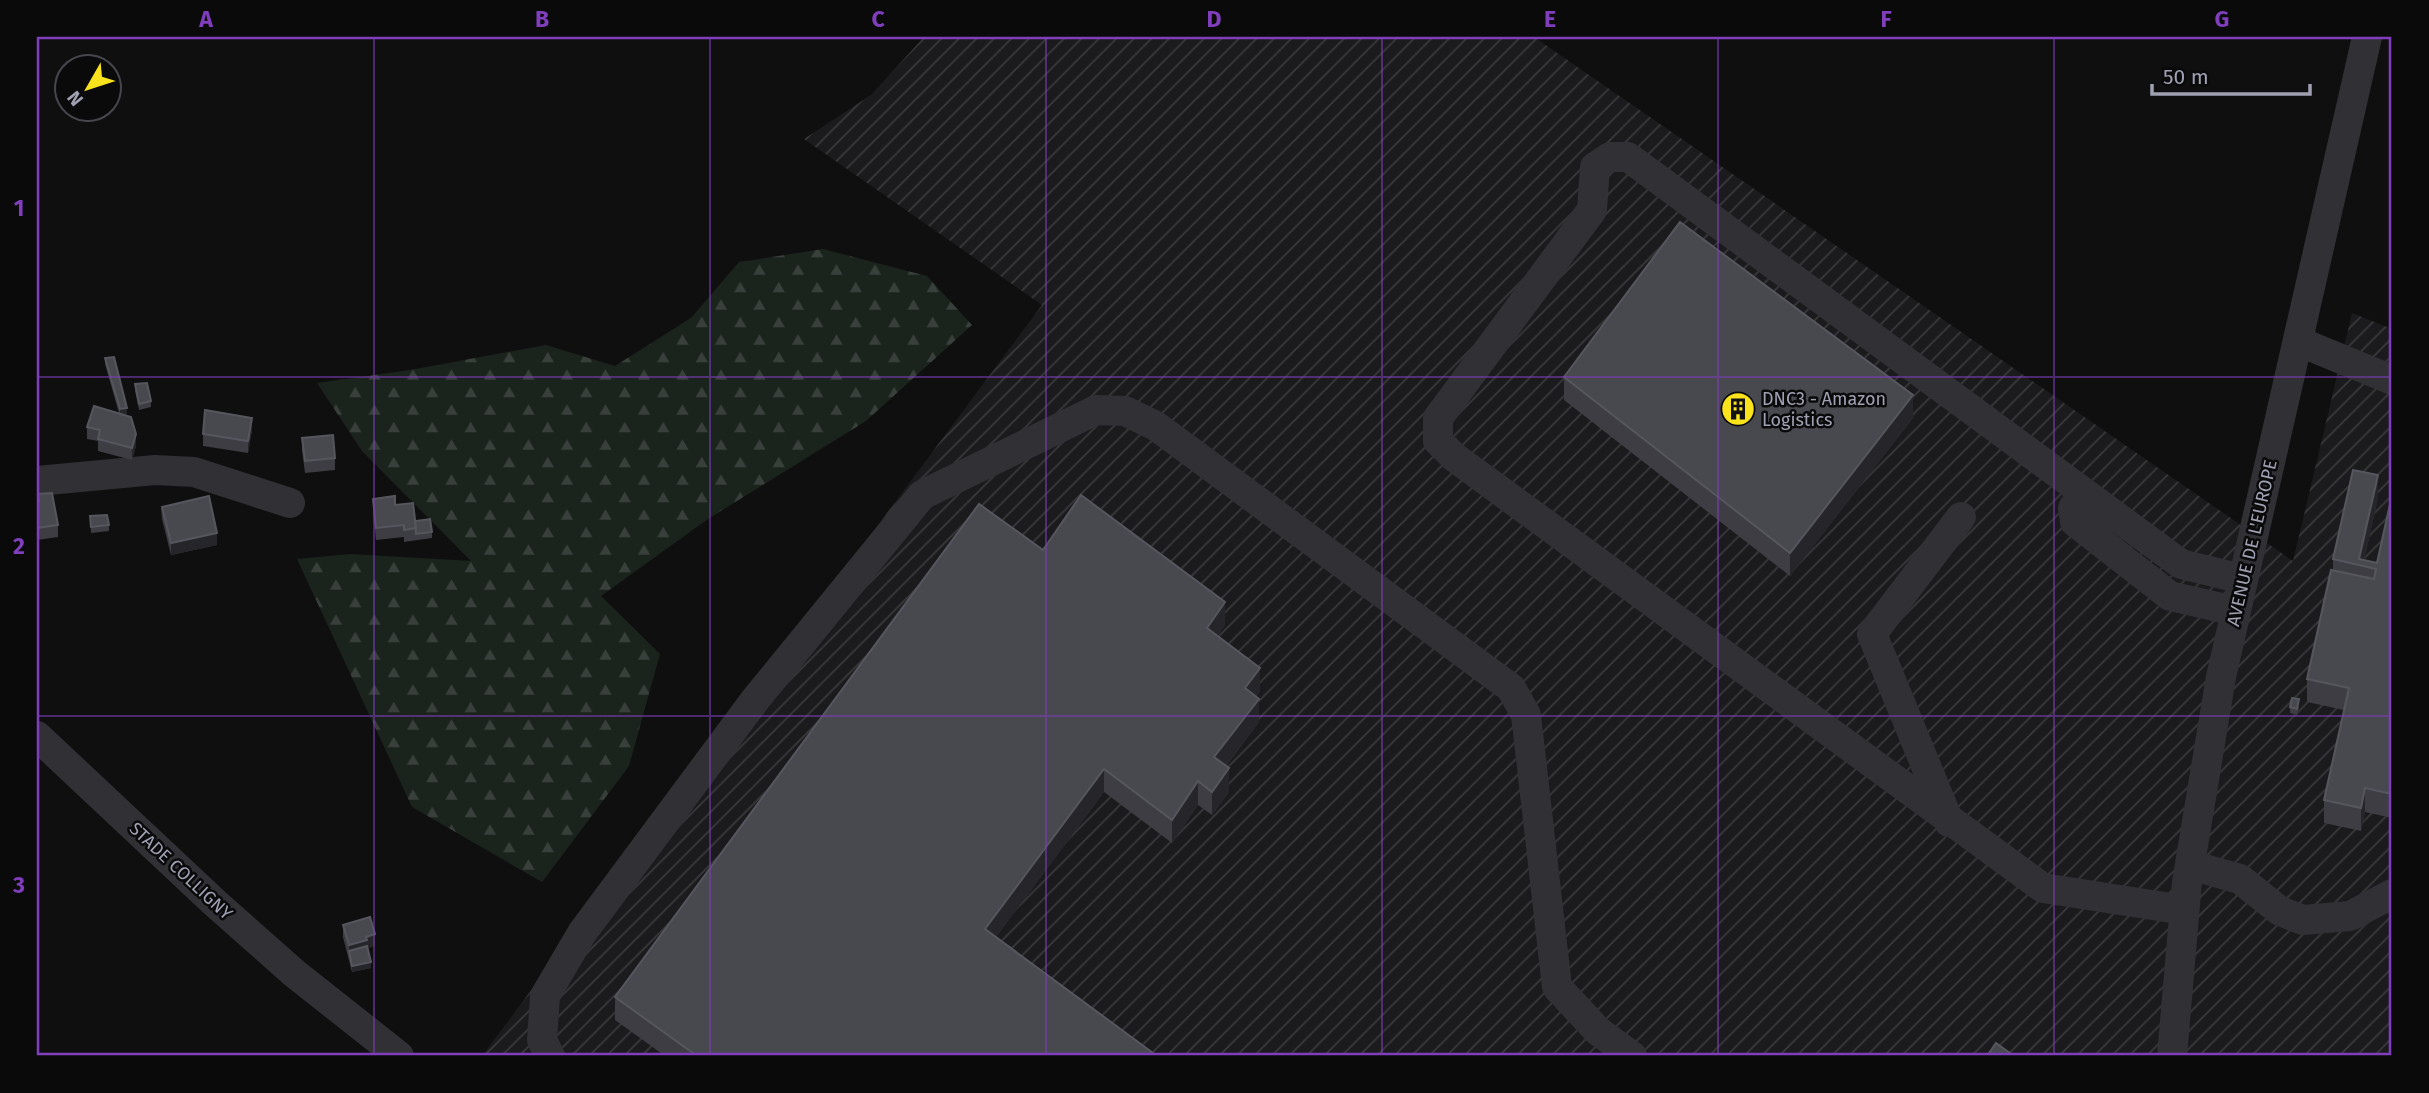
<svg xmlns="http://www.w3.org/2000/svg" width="2429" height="1093" viewBox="0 0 2429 1093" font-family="'Fira Sans',sans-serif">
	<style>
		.industrial { fill: url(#industrial-furrows) }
		.forest { fill: url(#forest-firs) }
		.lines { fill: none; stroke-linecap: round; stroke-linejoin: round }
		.minor { stroke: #303035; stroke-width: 30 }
		.wall { fill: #3d3d43 }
		.shaded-wall { fill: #26262a }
		.building { fill: #48484f; stroke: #56565f; stroke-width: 2 }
		.grid { fill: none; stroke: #803ebd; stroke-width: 2; stroke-opacity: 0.55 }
		.labels { text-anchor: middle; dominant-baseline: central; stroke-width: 5; stroke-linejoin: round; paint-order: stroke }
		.poi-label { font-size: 18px; fill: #9fa1b2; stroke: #0a0a0b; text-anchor: start }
		.street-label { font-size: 18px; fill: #9fa1b2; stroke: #0a0a0b }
		.neatline { fill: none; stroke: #803ebd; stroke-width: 2.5 }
		.grid-label { font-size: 23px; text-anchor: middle; font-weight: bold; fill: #803ebd }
	</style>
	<defs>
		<pattern id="industrial-furrows" width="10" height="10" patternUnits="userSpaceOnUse" patternTransform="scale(1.75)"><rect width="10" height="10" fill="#1b1b1d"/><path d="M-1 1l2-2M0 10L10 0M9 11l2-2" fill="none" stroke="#39393b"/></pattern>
		<pattern id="forest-firs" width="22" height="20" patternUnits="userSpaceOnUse" patternTransform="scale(1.75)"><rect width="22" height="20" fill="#1b231d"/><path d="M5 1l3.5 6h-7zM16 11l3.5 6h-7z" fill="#39403b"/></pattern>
	</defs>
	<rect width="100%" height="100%" fill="#0f0f10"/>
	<path class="industrial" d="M924,37h610l759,524 59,-248 40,16v727h-1910l560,-751 -238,-166 67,-44z"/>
	<path class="forest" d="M823,249l104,27 45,49 -106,96 -158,98 -107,77 59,58 -31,112 -87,116 -130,-75 -115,-248 54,-5 120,7 -109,-110 -45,-68 93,-13 136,-25 69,21 76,-48 48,-56z"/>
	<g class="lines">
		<path class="minor" d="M2300,342l92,38
			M37,481l118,-11 39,2 96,31
			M2084,493l-11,15 2,14 95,74 65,15
			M37,736l178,167 79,70 105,83
			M1949,822l-77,-188 89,-117
			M2190,865l50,14 40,32 23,9 47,-4 42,-22
			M2184,910l-141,-22 -589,-431 -16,-16v-23l154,-208 3,-43 15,-10h18l553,407 61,15
			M550,1056l-8,-16 3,-44 37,-63 173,-233 167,-205 174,-85 29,1 31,15 355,262 15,27 31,272 41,44 34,25
			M2172,1056l15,-174 34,-205 146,-640"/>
	</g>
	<path class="wall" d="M105,358l22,56 -4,1 13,31 -4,14 -34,-9v-10l-11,-2v-12l32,-14 -14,-49z
		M1564,377l349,41 -123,158 -226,-176z
		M135,384l16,17v6l-12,3 -4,-20z
		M252,430l-4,23 -45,-7v-12z
		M302,438l33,20v12l-30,3 -3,-23z
		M38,494l20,31v12l-21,3v-39h1z
		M2392,495v323l-27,-6 -4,19 -37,-8v-23l20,-90 -37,-8v-23l26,-108v-12l45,-61 -14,62 13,3z
		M373,499l22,6 20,16 17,11v6l-28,4v-5l-28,3 -3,-29z
		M161,508l56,37 -46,10 -9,-36z
		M90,516l19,9v6l-18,2z
		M1225,625l-8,11 43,55 -4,6 3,25 -33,44 3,26 -17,23 -14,-10 -26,38 -68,-51 -108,145 161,119h-492l-50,-36v-23z
		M2299,706l-2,9 -7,-2v-6z
		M343,925l32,21 -8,2 4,20 -19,4 -9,-35z"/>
	<path class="shaded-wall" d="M1913,395v23l-123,158v-23z
		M127,408v6l-7,1v-6z
		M252,418v12l-4,23v-12z
		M136,434v12l-4,14v-12z
		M2378,475v23l-15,68 -4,-7z
		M217,533v12l-46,10v-12z
		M1225,602v23l-18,26v-23z
		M1260,668v23l-15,21v-24z
		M1259,699v23l-45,59v-24z
		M1229,768v24l-17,23v-23z
		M1104,769v23l-119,160v-23z
		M1198,781v24l-26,38v-23z
		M2365,788v24l-4,19v-23z
		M375,934v12l-8,2 -18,3v-6l17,-8z
		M371,962v6l-19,4v-6z"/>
	<path class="building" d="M1680,222l233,173 -123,158 -226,-176z
		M114,357l13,51 -7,1 -15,-51z
		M147,383l4,18 -12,3 -4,-20z
		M94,406l37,11 5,17 -4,14 -34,-9 2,-9 -13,-3z
		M205,410l47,8 -4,23 -45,-7z
		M333,435l2,23 -30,3 -3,-23z
		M2353,470l25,5 -19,84 18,4 15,-68v299l-27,-6 -4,20 -37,-8 25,-112 -42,-9 24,-109 43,9 2,-10 -43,-10z
		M52,493l6,32 -21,3v-27h2l-1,-7z
		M1081,495l144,107 -18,26 53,40 -15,20 14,11 -45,58 15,11 -17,24 -14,-11 -26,39 -68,-51 -119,160 172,127h-460l-82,-59 364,-493 64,46z
		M209,496l8,37 -46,10 -9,-36z
		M395,496v9l18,-2 3,25 -12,2v-5l-28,3 -3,-29z
		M107,515l2,10 -18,2 -1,-11z
		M430,519l2,13 -16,2 -1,-13z
		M2292,698l7,1 -2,10 -7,-2z
		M370,917l5,17 -9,3 1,3 -18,5 -6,-20z
		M367,946l4,16 -19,4 -3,-15z
		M1996,1043l18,13h-27z"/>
	<path class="grid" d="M374,37v1019M710,37v1019M1046,37v1019M1382,37v1019M1718,37v1019M2054,37v1019M37,377h2355M37,716h2355"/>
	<defs>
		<g id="building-disc" transform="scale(1.75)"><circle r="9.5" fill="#fae21d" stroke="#0a0a0b"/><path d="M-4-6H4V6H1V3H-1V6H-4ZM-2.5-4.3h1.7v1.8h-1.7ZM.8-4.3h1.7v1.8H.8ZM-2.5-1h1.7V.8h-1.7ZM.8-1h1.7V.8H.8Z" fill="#111"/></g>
	</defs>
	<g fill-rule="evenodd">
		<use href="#building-disc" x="1738" y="409"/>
	</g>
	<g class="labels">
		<g class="poi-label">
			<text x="1762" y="399">DNC3 - Amazon<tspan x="1762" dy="21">Logistics</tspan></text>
		</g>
		<g class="street-label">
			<text transform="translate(2252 543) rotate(-77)">AVENUE DE L'EUROPE</text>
			<text transform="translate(181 871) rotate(43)">STADE COLLIGNY</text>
		</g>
	</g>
	<rect width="2429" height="1093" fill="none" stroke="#0a0a0b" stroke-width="77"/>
	<g transform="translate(88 88) rotate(231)"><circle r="33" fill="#0a0a0b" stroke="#46464e" stroke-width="2"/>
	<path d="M0-5L12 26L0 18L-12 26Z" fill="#fae21d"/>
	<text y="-10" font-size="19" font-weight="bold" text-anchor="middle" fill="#9fa1b2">N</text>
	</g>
	<path d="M2152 84v10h158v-10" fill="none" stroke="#9fa1b2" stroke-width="3.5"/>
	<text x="2163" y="84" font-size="21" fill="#9fa1b2" stroke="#0a0a0b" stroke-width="5" paint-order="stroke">50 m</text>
	<rect x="38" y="38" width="2352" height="1016" class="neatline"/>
	<g class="grid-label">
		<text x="206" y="27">A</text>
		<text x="542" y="27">B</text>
		<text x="878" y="27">C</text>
		<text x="1214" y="27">D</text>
		<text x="1550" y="27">E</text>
		<text x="1886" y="27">F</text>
		<text x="2222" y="27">G</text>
		<text x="19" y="216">1</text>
		<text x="19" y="554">2</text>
		<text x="19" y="893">3</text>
	</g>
</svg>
